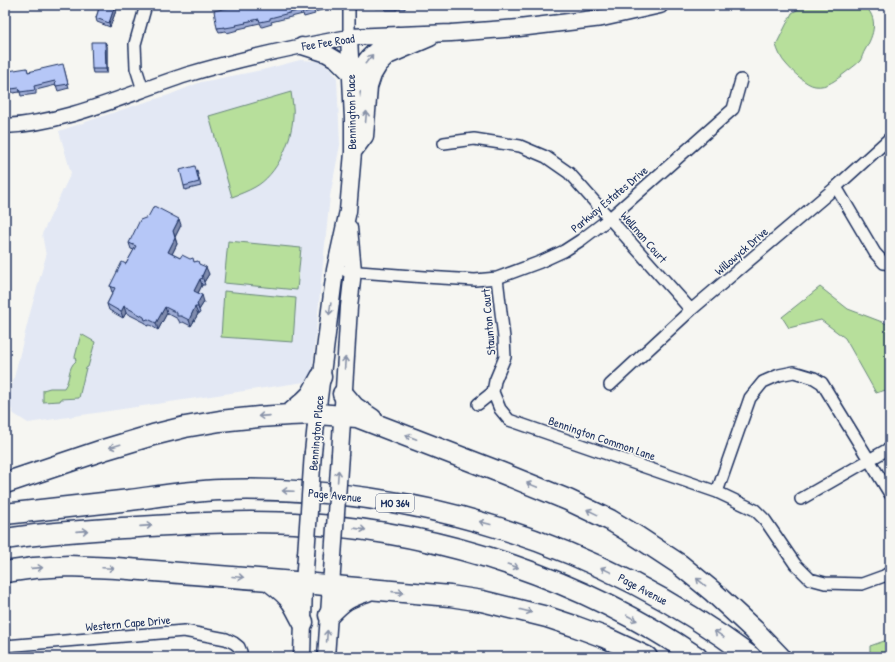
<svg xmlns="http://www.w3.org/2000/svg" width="895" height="662" viewBox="0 0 895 662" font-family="'Patrick Hand',sans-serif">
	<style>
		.built { fill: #e3e8f4 }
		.green { fill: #b7df9b; stroke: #69877c }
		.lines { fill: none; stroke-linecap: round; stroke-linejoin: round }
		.minor-casing { stroke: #1b2f5e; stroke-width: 14 }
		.tertiary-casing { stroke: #1b2f5e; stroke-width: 17 }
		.secondary-casing { stroke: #1b2f5e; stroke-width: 19 }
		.motorway-casing { stroke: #1b2f5e; stroke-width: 23 }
		.minor { stroke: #f6f6f2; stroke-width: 11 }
		.tertiary { stroke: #f6f6f2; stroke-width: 14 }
		.secondary { stroke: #f6f6f2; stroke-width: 16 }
		.motorway { stroke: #f6f6f2; stroke-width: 20 }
		.secondary-bridge-casing { stroke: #1b2f5e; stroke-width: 19; stroke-linecap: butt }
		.secondary-bridge { stroke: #f6f6f2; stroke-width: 16 }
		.wall { fill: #9dabd4; stroke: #1b2f5e }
		.shaded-wall { fill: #7f8bad; stroke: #1b2f5e }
		.building { fill: #b6c7f7; stroke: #1b2f5e }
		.oneway { stroke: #8892a8 }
		.labels { text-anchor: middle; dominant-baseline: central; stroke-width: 3; stroke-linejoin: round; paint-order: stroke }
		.shield { fill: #f6f6f2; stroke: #5d6b8a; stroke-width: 1 }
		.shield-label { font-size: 11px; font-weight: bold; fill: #1b2f5e }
		.street-label { font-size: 12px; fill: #1b2f5e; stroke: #f6f6f2 }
	</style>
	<rect width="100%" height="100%" fill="#f6f6f2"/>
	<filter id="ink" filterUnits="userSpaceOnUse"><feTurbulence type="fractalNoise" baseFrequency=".025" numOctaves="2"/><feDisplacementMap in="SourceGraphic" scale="8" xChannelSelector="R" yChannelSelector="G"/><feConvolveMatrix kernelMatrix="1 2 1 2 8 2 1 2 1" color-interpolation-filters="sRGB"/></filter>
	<g filter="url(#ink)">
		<path class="built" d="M300,60l19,1 11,7 7,10 3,67 -10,51 -19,185 -283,42 -14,-9 -6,-12 22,-89 16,-57 -4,-22 29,-61 -12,-42 77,-26 33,-10 32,-13 61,-12z"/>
		<path class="green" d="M805,5h59c15,14 10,29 1,45 -2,3 -3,8 -5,11 -4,4 -10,8 -15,12 -8,6 -18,15 -30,13 -9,-1 -23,-15 -29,-22 -5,-5 -8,-13 -10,-19l16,-32z
			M291,92c1,8 3,16 2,24 -1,25 -16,59 -38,71 -7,4 -15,7 -23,10l-23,-81z
			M228,241l73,7 -4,42 -73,-7z
			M820,287l28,22 42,16 -1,64 -13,4 -31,-55 -24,-18 -32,8 -7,-11z
			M224,291l72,7 -3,44 -72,-5z
			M81,334l14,8 -7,25 -2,1 -7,30 -18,1 -1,2 -17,1v-12l7,-2h14c7,-9 3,-20 12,-27l-1,-4z
			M890,639v18h-20v-11z"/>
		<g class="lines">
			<g class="minor-casing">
				<path id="minor" d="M349,5v32
					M143,90l-7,-22 -1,-24 11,-39
					M444,143l30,-4 46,7 26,11 23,16 122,137
					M836,187l39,66 9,10 6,1
					M346,271l79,6 50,3 22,-2 43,-16 24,-11 17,-11 29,-22 123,-109 8,-29
					M610,385l81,-75 145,-123 54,-49
					M493,392l7,17 9,11 208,72
					M478,404l15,-12 2,-11 10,-24 -1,-19 -7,-60
					M890,494l-68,-111 -8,-5 -20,-6 -15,3 -16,7 -13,16 -33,94 38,18 10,10 30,44 15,15 15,4 37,1 22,-8 6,-4
					M801,499l68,-39 21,-12
					M5,646l179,-15 42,8 8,4 5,4 2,5v5"/>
			</g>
			<g class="tertiary-casing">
				<path id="tertiary" d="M5,126c63,-3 122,-32 181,-51 53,-16 108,-28 163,-38"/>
			</g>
			<g class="secondary-casing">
				<path id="secondary" d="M302,46l25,8 10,6 14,14
					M353,88c5,-10 8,-23 16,-31 8,-9 19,-15 28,-22
					M353,152l12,-16 4,-49 4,-12 6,-10 9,-9 42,-18
					M313,452l5,-46 17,-136 13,-59 5,-59v-33l-4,-82 102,-4 68,-5 83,-10 58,-13
					M340,454l9,-147 4,-36 -4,-43
					M302,657l2,-74 2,-28
					M326,657l7,-100"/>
			</g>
			<g class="motorway-casing">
				<path id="motorway" d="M343,394l11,13 18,12
					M289,415l16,-14 6,-6 10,-18
					M5,483l98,-33 50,-15 32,-8 35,-6 39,-4 30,-2 28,-1 40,3 145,56 66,27 42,20 28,17 41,27 33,27 42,39 26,27
					M5,514c42,-5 83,-9 125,-14 30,-4 60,-9 90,-10 192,-6 377,52 531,167
					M5,539c44,-7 89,-9 133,-12 57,-4 113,-7 170,-3 138,9 275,56 389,133
					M5,572l29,-4 35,-2 47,2 179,14 50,5 105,9 32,5 65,16 27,9 30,11 43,20
					M268,580c8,6 18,13 24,22 4,6 7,13 11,20
					M329,615c14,-15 19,-18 38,-24"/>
			</g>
			<use href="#minor" class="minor"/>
			<use href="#tertiary" class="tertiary"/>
			<use href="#secondary" class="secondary"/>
			<use href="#motorway" class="motorway"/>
			<g class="secondary-bridge-casing">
				<path id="secondary-bridge" d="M306,555l7,-103
					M333,557l7,-103"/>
			</g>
			<use href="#secondary-bridge" class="secondary-bridge"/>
		</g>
		<path class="wall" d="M27,5h29v2l-28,-1z
			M100,5h18l-8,22 -13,-5 -1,-4z
			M320,5l2,5 -8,2 1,2 -11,3 -1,-3 -32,8 1,2 -10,3 -2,-4 -13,3v1l-9,2v1l-11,3 -1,-2 -7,1 -2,-4z
			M374,5h31v4h-8v1h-12l-1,-2h-9z
			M421,5h31v3h-10l-1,-1 -20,-1z
			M475,5h38v1h-8v3h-14l-1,-3 -14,1z
			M105,42l2,4v27h-14l-1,-4z
			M27,68l1,4 36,-4 5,20 -11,3 -2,-6 -20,5v4l-15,2 -1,-4 -7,1 -2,-4z
			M197,171l4,15 -16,4 -1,-4z
			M181,225l-6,12 2,7 -5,10 8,4 14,4 5,2 10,10 -5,8 1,3h-3l-4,8 6,9 -5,8 1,3 -2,1 -7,12 -8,-4 -3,1 -2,-4 -11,-6 -9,17 -8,-5 -3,1 -1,-3 -20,-10 -3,5 -14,-8 -2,-6 6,-12h-1l-2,-6 16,-22 8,-14 -3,-1 -2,-6z"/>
		<path class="shaded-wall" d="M115,5h3l-8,22 -1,-4z
			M105,42l2,4v27l-1,-4z
			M179,219l2,6 -6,12 -2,-6z
			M175,238l2,6 -7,14 -2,-6z
			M206,267l3,7 -5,8 -2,-6z
			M200,279l2,6 -6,12 -2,-6z
			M202,295l2,7 -5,8 -2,-6z
			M124,306l2,7 -3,5 -2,-6z
			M165,307l2,6 -9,17 -2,-7z
			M195,307l3,7 -7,12 -2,-6z"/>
		<path class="building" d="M100,5h15l-6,18 -13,-5z
			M240,5h80v1l-8,2 1,2 -11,3 -1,-3 -31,8v2l-10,2 -1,-3 -14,3 1,1 -10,2 1,1 -12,2v-1l-8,1 -3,-17z
			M383,5h12v1h-12z
			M91,42h14l1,27h-14z
			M63,64l5,20 -12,2 -1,-5 -21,5 1,4 -15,2 -1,-4 -8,1 -3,-18 19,-3 1,4z
			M195,166l4,16 -15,4 -4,-16z
			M154,206l25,13 -6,12 2,7 -7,14 12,6 2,-3 8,4 3,-1 1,4 4,-1 1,3 7,3 -4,9 1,2 -3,1 -6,12 8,4 -5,9 1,3h-3l-6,13 -8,-4h-4v-3l-12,-6 -9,16 -8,-4 -3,1 -1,-3 -20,-11 -3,6 -14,-8 8,-16 -5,-2 12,-24 4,2 10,-18 -7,-3 11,-23 8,-3z"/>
		<defs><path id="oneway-shaft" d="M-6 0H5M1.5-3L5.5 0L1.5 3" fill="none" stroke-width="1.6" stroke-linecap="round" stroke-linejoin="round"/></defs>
		<g class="oneway">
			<use href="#oneway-shaft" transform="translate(369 59) rotate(-51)"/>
			<use href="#oneway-shaft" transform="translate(366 117) rotate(-85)"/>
			<use href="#oneway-shaft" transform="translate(330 309) rotate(98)"/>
			<use href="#oneway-shaft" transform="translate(345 363) rotate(-86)"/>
			<use href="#oneway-shaft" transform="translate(264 416) rotate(176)"/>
			<use href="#oneway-shaft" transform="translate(411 437) rotate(-159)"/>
			<use href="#oneway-shaft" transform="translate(115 446) rotate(163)"/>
			<use href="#oneway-shaft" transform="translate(338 476) rotate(-86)"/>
			<use href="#oneway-shaft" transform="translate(532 485) rotate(-158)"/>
			<use href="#oneway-shaft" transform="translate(288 491) rotate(-178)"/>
			<use href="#oneway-shaft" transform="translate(592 512) rotate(-154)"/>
			<use href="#oneway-shaft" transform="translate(485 523) rotate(-165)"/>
			<use href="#oneway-shaft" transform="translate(146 526) rotate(-4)"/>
			<use href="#oneway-shaft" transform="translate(360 529) rotate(8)"/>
			<use href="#oneway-shaft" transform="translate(82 531) rotate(-4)"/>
			<use href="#oneway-shaft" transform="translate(513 566) rotate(19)"/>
			<use href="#oneway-shaft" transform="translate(37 568) rotate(-4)"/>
			<use href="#oneway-shaft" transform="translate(108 568) rotate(3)"/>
			<use href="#oneway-shaft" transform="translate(606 570) rotate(-154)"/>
			<use href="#oneway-shaft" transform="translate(238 577) rotate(5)"/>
			<use href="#oneway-shaft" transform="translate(701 582) rotate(-141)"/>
			<use href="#oneway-shaft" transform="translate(398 592) rotate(4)"/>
			<use href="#oneway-shaft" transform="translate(526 611) rotate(15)"/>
			<use href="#oneway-shaft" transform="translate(632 618) rotate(28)"/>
			<use href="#oneway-shaft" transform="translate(719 634) rotate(-145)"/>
			<use href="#oneway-shaft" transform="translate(327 636) rotate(-86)"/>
		</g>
	</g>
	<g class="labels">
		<rect class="shield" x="376" y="494" width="38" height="18" rx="3"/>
		<g class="shield-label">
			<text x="395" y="503">MO 364</text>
		</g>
		<g class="street-label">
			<text transform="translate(328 42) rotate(-9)">Fee Fee Road</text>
			<text transform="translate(351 112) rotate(-91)">Bennington Place</text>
			<text transform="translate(609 199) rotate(-40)">Parkway Estates Drive</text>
			<text transform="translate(644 237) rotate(49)">Wellman Court</text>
			<text transform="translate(741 251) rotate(-41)">Willowyck Drive</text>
			<text transform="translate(488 322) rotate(-95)">Staunton Court</text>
			<text transform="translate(316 433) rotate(-85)">Bennington Place</text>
			<text transform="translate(602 438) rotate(19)">Bennington Common Lane</text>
			<text transform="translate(335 495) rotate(6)">Page Avenue</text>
			<text transform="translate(643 589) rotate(28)">Page Avenue</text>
			<text transform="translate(128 623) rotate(-5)">Western Cape Drive</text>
		</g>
	</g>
	<rect width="895" height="662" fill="none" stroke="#f6f6f2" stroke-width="20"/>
	<rect x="10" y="10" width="875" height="642" fill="none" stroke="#1b2f5e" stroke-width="1.5" filter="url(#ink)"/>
</svg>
